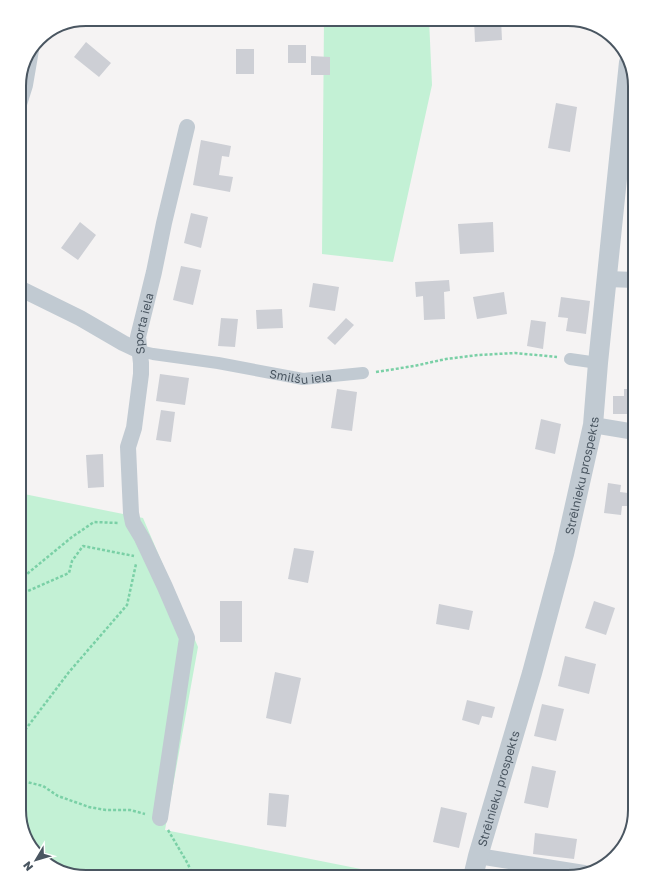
<svg xmlns="http://www.w3.org/2000/svg" width="654" height="896" viewBox="0 0 654 896" font-family="'Golos Text',sans-serif">
	<style>
		.green { fill: #c3f1d5 }
		.building { fill: #cdcfd5 }
		.lines { fill: none; stroke-linecap: round; stroke-linejoin: round }
		.path { stroke: #7ad0a6; stroke-width: 2.5; stroke-dasharray: 3 2; stroke-linecap: butt }
		.pedestrian { stroke: #c1cad2; stroke-width: 12 }
		.minor { stroke: #c1cad2; stroke-width: 16 }
		.tertiary { stroke: #c1cad2; stroke-width: 20 }
		.labels { text-anchor: middle; dominant-baseline: central; stroke-width: 3.5; stroke-linejoin: round; paint-order: stroke }
		.street-label { font-size: 12px; fill: #4a5661; stroke: #fff }
		.rim { fill: none; stroke: #4a5661; stroke-width: 2 }
	</style>
	<rect width="100%" height="100%" fill="#f5f3f3"/>
	<path class="green" d="M324,19h105l3,66 -39,177 -71,-8z
		M19,493l124,25 55,129 -33,183 236,47h-319l-30,-9 -24,-24 -9,-34z"/>
	<path class="building" d="M474,19h27l1,21 -27,2z
		M86,42l25,21 -12,14 -25,-20z
		M288,45h18v18h-18z
		M236,49h18v25h-18z
		M311,56l19,1v18h-19z
		M556,103l21,4 -7,45 -22,-4z
		M201,140l30,6 -2,11 -7,-1 -3,19 14,2 -3,15 -37,-7z
		M191,213l17,4 -7,31 -17,-5z
		M80,222l16,13 -18,25 -17,-12z
		M493,222l1,30 -34,2 -2,-30z
		M181,266l20,4 -8,35 -20,-5z
		M449,280l1,11 -6,1 1,27 -21,1 -1,-24 -7,1 -1,-15z
		M313,283l26,4 -4,24 -26,-4z
		M504,292l3,22 -30,5 -4,-22z
		M561,297l29,4 -4,33 -20,-3 2,-13 -10,-1z
		M282,309l1,19 -26,1 -1,-19z
		M221,318l17,1 -3,28 -17,-1z
		M346,318l8,7 -19,20 -8,-7z
		M531,320l15,2 -3,27 -16,-3z
		M160,374l29,4 -4,27 -29,-4z
		M337,389l20,3 -5,39 -21,-3z
		M624,389h7v8h4v17h-22v-18h11z
		M161,410l14,2 -4,30 -15,-2z
		M541,419l20,5 -6,30 -20,-5z
		M103,454l1,33 -16,1 -2,-33z
		M608,483l13,2 -1,7 8,1 -1,13h-5l-1,9 -17,-2z
		M294,548l20,3 -6,32 -20,-4z
		M220,601h22v41h-22z
		M594,601l21,7 -9,27 -21,-7z
		M439,604l34,7 -4,19 -33,-6z
		M565,656l31,8 -7,30 -31,-8z
		M275,672l26,6 -10,46 -25,-6z
		M467,700l28,7 -3,11 -10,-2 -3,9 -17,-5z
		M542,704l22,5 -8,32 -22,-5z
		M532,766l24,5 -8,37 -24,-5z
		M269,793l20,2 -3,32 -19,-2z
		M441,807l26,6 -8,35 -26,-6z
		M535,833l42,6 -3,20 -41,-5z"/>
	<g class="lines">
		<path class="path" d="M376,372l38,-6 32,-7 32,-4 37,-2 42,4
			M19,579l3,-1 50,-41 22,-15 24,1
			M19,595l50,-22 3,-12 11,-15 51,10
			M19,738l50,-66 58,-67 9,-41
			M19,780l24,6 15,10 31,11 17,3h24l15,4
			M168,830l20,34 5,13"/>
		<g class="pedestrian">
			<path id="s1" d="M140,351l13,3 65,9 85,16 60,-6"/>
			<path d="M570,359l28,4"/>
		</g>
		<g class="minor">
			<path d="M19,104l6,-19 6,-35"/>
			<path d="M607,279l28,1"/>
			<path d="M19,288l61,30 43,25 17,8"/>
			<path d="M593,425l42,7"/>
			<path id="s2" d="M160,818l27,-180 -22,-51 -23,-49 -9,-15 -2,-10 -3,-66 6,-19 7,-54v-11l-3,-26 16,-65 10,-49 23,-96"/>
			<path d="M478,856l106,17"/>
		</g>
		<path class="tertiary" id="s3" d="M473,877l5,-21 54,-183 32,-119 29,-129 5,-62 31,-301"/>
	</g>
	<g class="labels">
		<g class="street-label">
			<text stroke="none"><textPath href="#s2" startOffset="511">Sporta iela</textPath></text>
			<text stroke="none"><textPath href="#s1" startOffset="163">Smilšu iela</textPath></text>
			<text stroke="none"><textPath href="#s3" startOffset="416">Strēlnieku prospekts</textPath></text>
			<text stroke="none"><textPath href="#s3" startOffset="92">Strēlnieku prospekts</textPath></text>
		</g>
	</g>
	<path d="M0 0H654V896H0ZM86 26H568A60 60 0 0 1 628 86V810A60 60 0 0 1 568 870H86A60 60 0 0 1 26 810V86A60 60 0 0 1 86 26Z" fill="#fff" fill-rule="evenodd"/>
	<path class="rim" d="M86 26H568A60 60 0 0 1 628 86V810A60 60 0 0 1 568 870H86A60 60 0 0 1 26 810V86A60 60 0 0 1 86 26Z"/>
	<g transform="translate(36 860) rotate(232)" stroke="#ffffff" stroke-width="3" paint-order="stroke">
	<path d="M0-3L7 15L0 10L-7 15Z" fill="#4a5661"/>
	<text y="-6" font-size="11" font-weight="bold" text-anchor="middle" fill="#4a5661">N</text>
	</g>
</svg>
